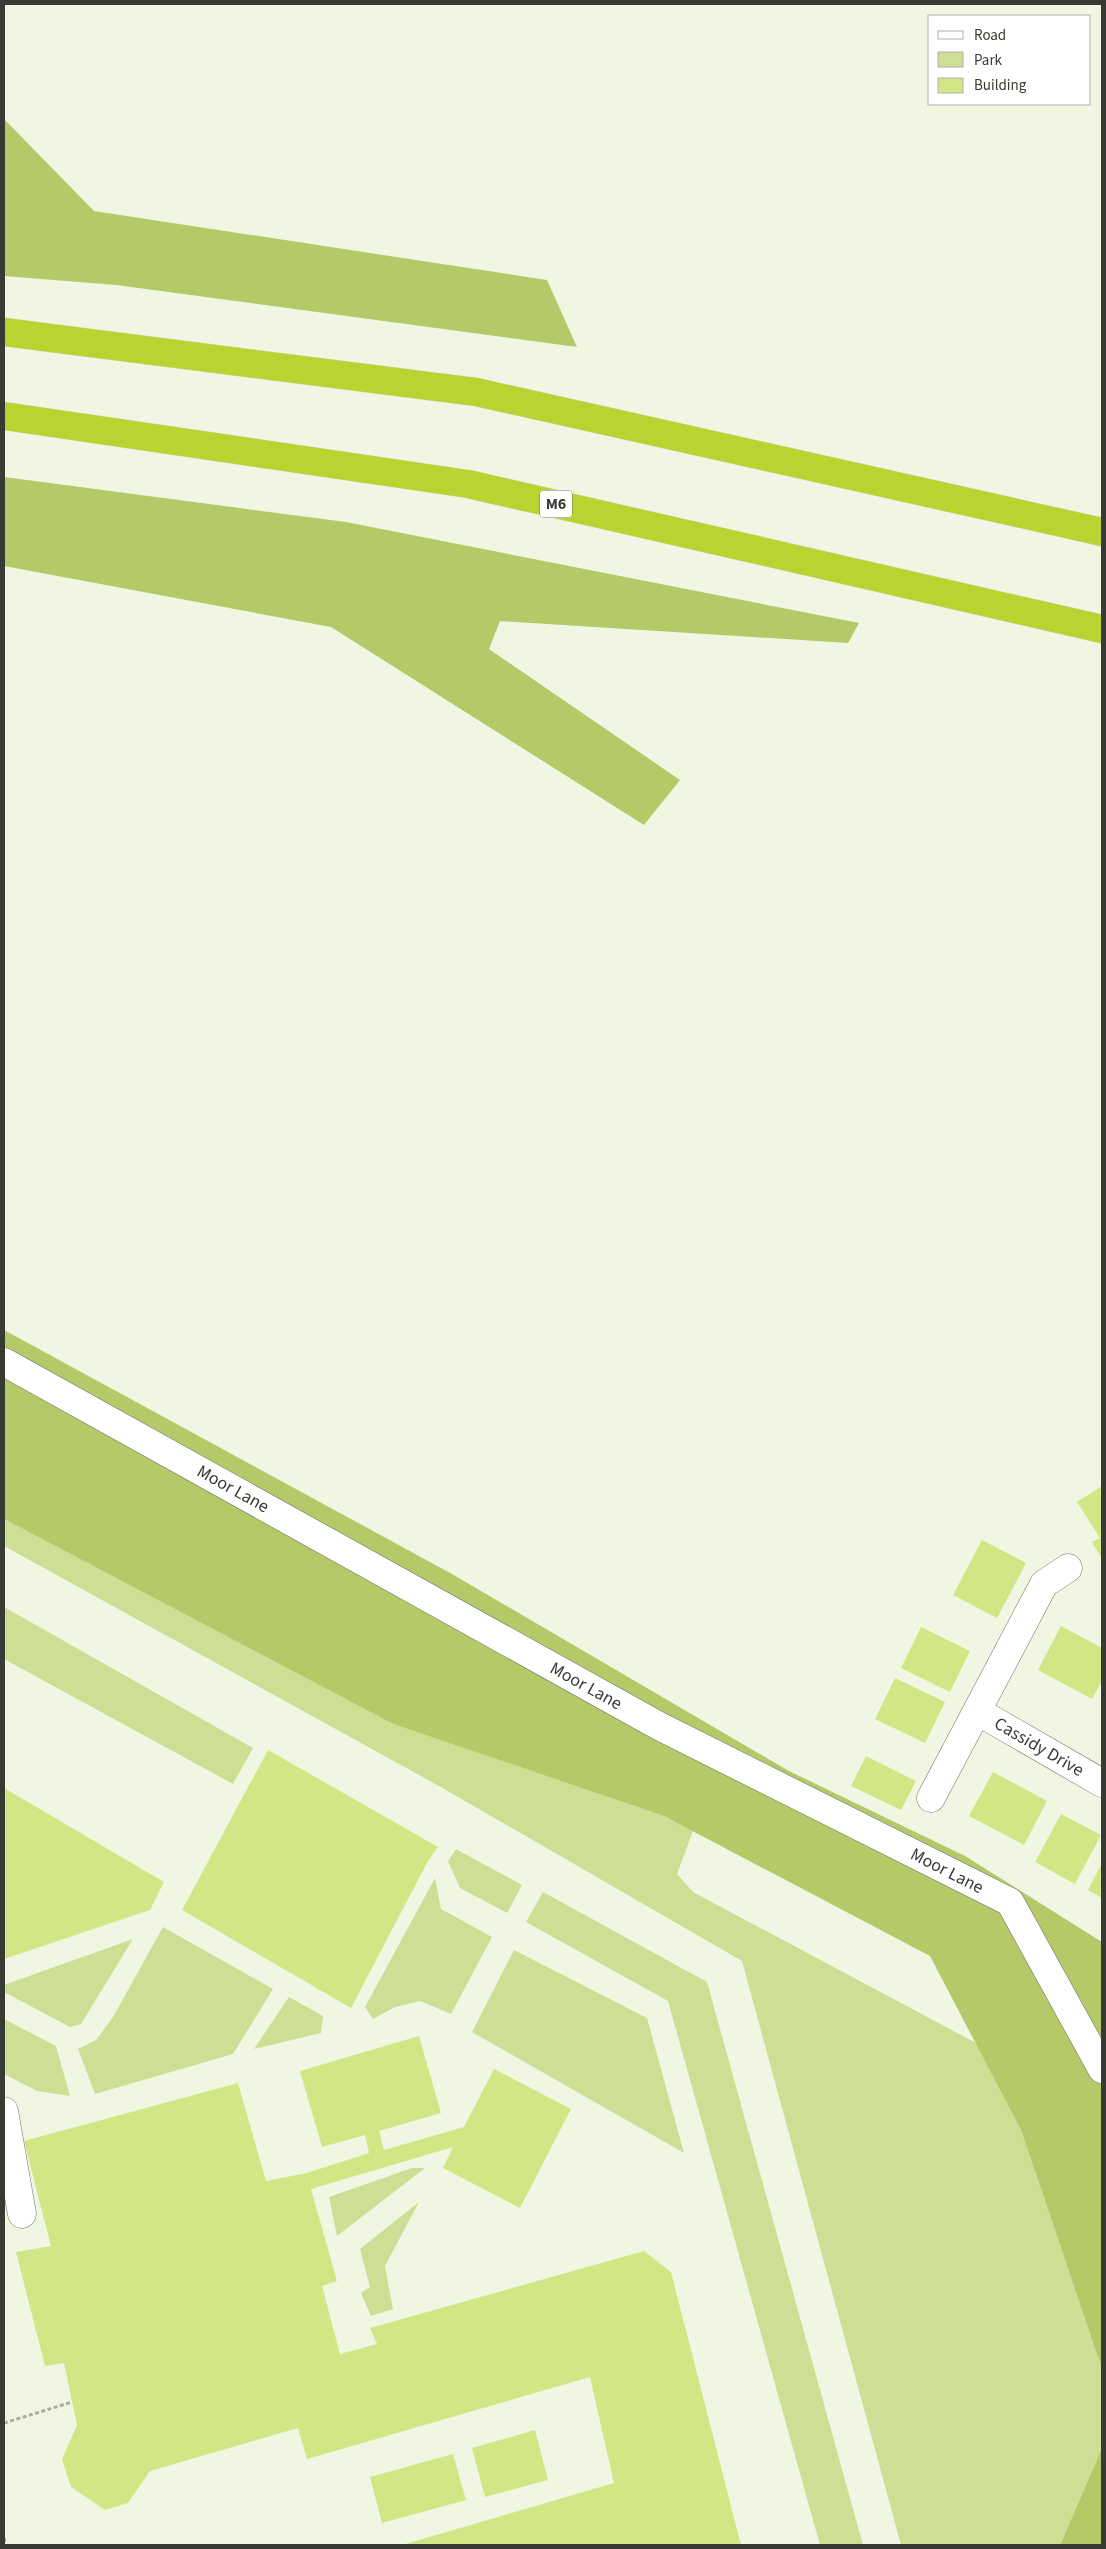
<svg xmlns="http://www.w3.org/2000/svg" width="1106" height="2549" viewBox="0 0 1106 2549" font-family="'Source Sans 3',sans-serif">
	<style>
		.green { fill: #cede94 }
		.forest { fill: #b6c969 }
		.building { fill: #d2e686 }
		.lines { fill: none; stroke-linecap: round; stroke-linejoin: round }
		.minor-casing { stroke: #6b705e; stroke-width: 29 }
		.highway-casing { stroke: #dfdfde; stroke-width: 29 }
		.path { stroke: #a8ac9d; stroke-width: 3; stroke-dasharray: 4 2.5; stroke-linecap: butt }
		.minor { stroke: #fff; stroke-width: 28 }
		.highway { stroke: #bad331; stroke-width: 28 }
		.labels { text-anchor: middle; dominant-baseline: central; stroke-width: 4; stroke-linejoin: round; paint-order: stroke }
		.shield { fill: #fff; stroke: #747570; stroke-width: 1 }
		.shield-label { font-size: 16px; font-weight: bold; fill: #383a33 }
		.street-label { font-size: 18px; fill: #383a33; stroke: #fff }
	</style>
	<rect width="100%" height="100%" fill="#f1f6e2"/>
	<path class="green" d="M4,1519l389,205 271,92 29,15 -16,43 16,18 283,151 45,87 81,239v79l-42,97h-159l-159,-584 -303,-175 -435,-240z
		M4,1607l249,141 -20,36 -229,-125z
		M456,1849l66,36 -15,28 -47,-25 -12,-27z
		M435,1878l6,31 51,28 -41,77 -31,-13 -25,6 -22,12 -8,-12z
		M543,1892l164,90 156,563h-43l-152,-544 -142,-79z
		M163,1927l110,62 -40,65 -138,40 -17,-45 18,-9 17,-23z
		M133,1939l-52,85 -11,3 -66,-35v-7z
		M514,1950l133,68 37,135 -212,-121z
		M289,1997l34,19 -2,17 -67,16z
		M4,2019l52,27 14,50 -33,-5 -33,-17z
		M412,2168h13l-88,68 -8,-39z
		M419,2202l-34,64 8,43 -22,7 -10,-23 9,-6 -10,-38z"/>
	<path class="forest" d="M4,119l90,92 453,69 30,67 -461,-62 -112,-9z
		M4,477l342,45 513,101 -11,20 -348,-22 -11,28 191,131 -36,45 -313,-198 -327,-61z
		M4,1330l448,244 337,197 176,85 137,86v427l-81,-239 -91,-174 -266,-140 -271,-92 -389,-205z
		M1102,2448v97h-42z"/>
	<path class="building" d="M1102,1486v73l-10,-17 8,-4 -23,-36z
		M982,1540l44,23 -29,55 -44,-23z
		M1061,1626l41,22v33l-10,18 -54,-29z
		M921,1627l49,24 -20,41 -49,-24z
		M895,1678l50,24 -20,41 -50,-24z
		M268,1750l170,97 -10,14 -77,147 -169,-98z
		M866,1756l50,25 -15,29 -50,-24z
		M993,1772l54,29 -23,44 -55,-29z
		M4,1788l160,94 -14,28 -146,49z
		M1061,1814l40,21 -26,49 -40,-22z
		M1102,1863v35l-14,-8z
		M419,2036l22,77 -62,18 5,19 80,-23 30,-58 77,40 -51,99 -77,-40 10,-21 -142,42 26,92 -15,5 18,68 37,-10 -7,-16 274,-77 27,21 70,273h-339l212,-62 -24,-106 -283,82 -9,-31 -148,43 -22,32 -23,7 -34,-23 -9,-28 15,-34 -13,-62 -19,3 -29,-114 35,-6 -27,-105 214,-58 28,98 41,-8 62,-20 -4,-18 -43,12 -22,-76z
		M535,2430l13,50 -63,17 -13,-49z
		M453,2454l13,46 -84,23 -12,-46z"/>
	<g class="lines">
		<g class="minor-casing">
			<path id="minor" d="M4,1362l655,364 351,176 92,167
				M977,1711l125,72
				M931,1798l113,-214 24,-16
				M4,2111l18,103"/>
		</g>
		<g class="highway-casing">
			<path id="highway" d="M4,332l472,60 626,140
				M4,416l464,68 634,145"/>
		</g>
		<path class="path" d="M4,2423l68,-21
			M4,2538l2,7"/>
		<use href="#minor" class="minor"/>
		<use href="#highway" class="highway"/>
	</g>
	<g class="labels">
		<rect class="shield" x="540" y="490.5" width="32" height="27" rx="4"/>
		<g class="shield-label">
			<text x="556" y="504">M6</text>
		</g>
		<g class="street-label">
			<text transform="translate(233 1489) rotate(29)">Moor Lane</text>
			<text transform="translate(586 1686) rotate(29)">Moor Lane</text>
			<text transform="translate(1039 1747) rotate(30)">Cassidy Drive</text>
			<text transform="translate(947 1871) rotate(27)">Moor Lane</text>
		</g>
	</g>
	<rect width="1106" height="2549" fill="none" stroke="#383a33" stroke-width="10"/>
	<rect x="928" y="15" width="162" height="90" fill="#ffffff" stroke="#afb0ad"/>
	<rect x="938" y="31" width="25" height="8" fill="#ffffff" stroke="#afb0ad"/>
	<text x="974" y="40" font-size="15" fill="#383a33">Road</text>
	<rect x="938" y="52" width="25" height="15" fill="#cede94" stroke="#afb0ad"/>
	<text x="974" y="65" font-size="15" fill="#383a33">Park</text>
	<rect x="938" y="78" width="25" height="15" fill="#d2e686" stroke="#afb0ad"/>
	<text x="974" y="90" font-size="15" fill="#383a33">Building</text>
</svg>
